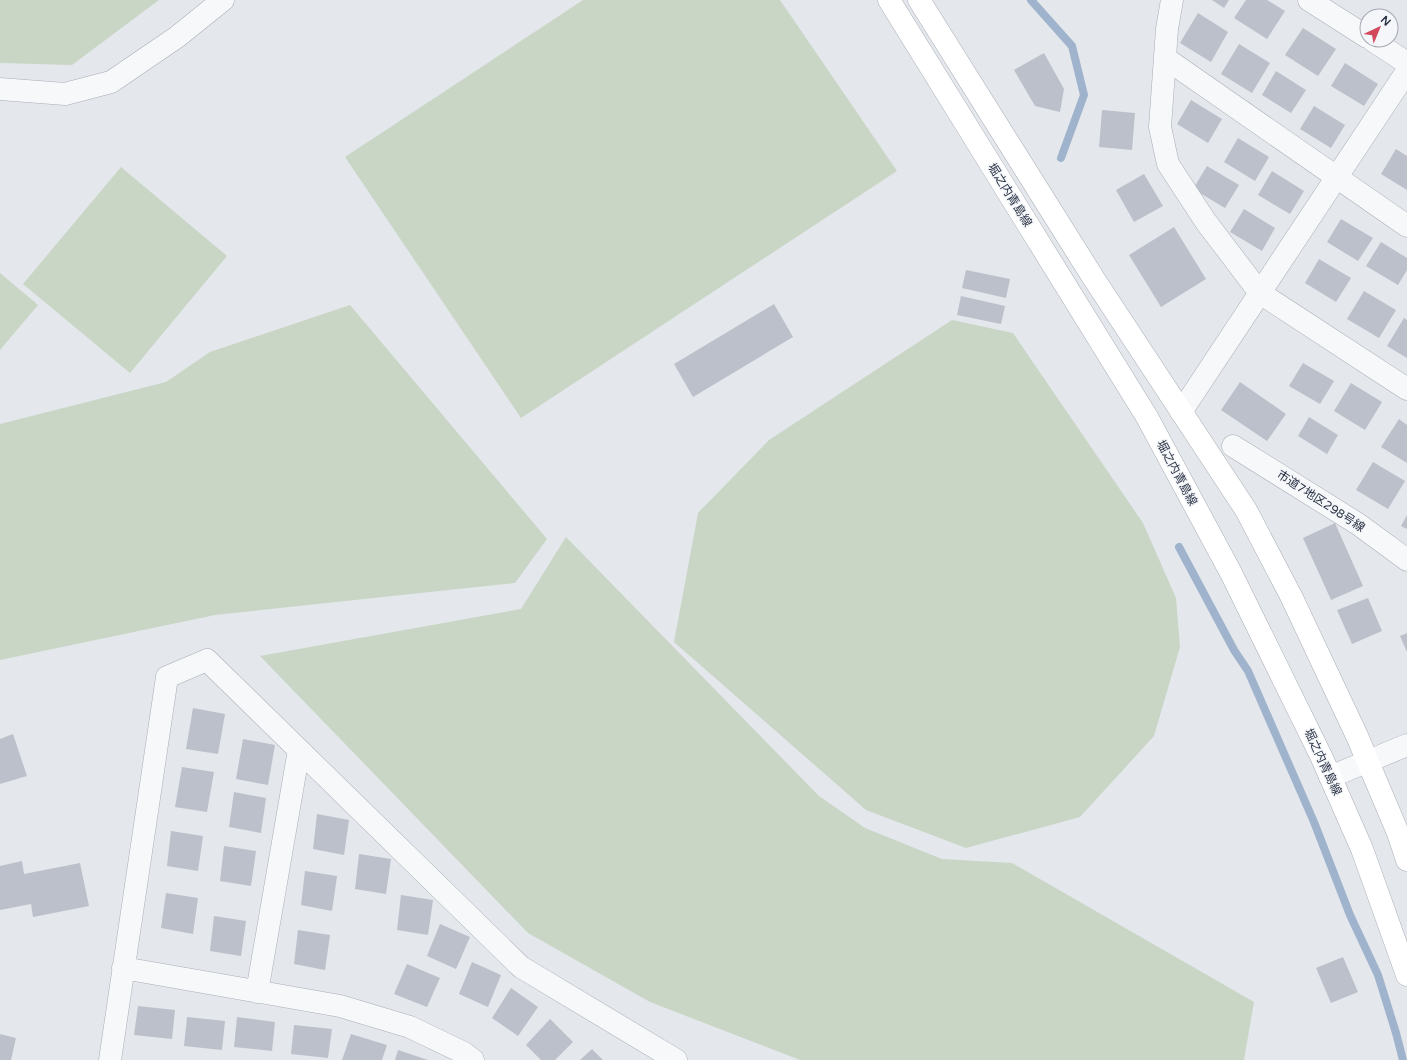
<svg xmlns="http://www.w3.org/2000/svg" width="1407" height="1060" viewBox="0 0 1407 1060" font-family="'Varela Round','Noto Sans JP',sans-serif">
	<style>
		.green { fill: #c9d6c5 }
		.lines { fill: none; stroke-linecap: round; stroke-linejoin: round }
		.stream { stroke: #9fb4cc; stroke-width: 8 }
		.building { fill: #bbc0ca }
		.minor-casing { stroke: #a9aeb7; stroke-width: 23 }
		.tertiary-casing { stroke: #a9aeb7; stroke-width: 23 }
		.secondary-casing { stroke: #a9aeb7; stroke-width: 23 }
		.minor { stroke: #f7f8fa; stroke-width: 22 }
		.tertiary { stroke: #f7f8fa; stroke-width: 22 }
		.secondary { stroke: #fff; stroke-width: 22 }
		.labels { text-anchor: middle; dominant-baseline: central; stroke-width: 3; stroke-linejoin: round; paint-order: stroke }
		.street-label { font-size: 12px; fill: #2b3445; stroke: #f4f6f9 }
	</style>
	<rect width="100%" height="100%" fill="#e4e7ec"/>
	<path class="green" d="M0,0h159l-87,65 -72,-2z
		M583,0h197l117,171 -376,247 -176,-261z
		M121,167l106,89 -97,117 -107,-89z
		M0,273l38,32 -38,45z
		M350,305l197,234 -32,44 -300,32 -215,45v-236l166,-42 44,-30z
		M952,320l61,13 130,190 33,75 4,49 -26,89 -74,81 -114,31 -100,-38 -192,-168 24,-129 71,-73z
		M566,537l253,259 46,32 77,31 70,4 242,139 -10,58h-444l-150,-58 -122,-69 -268,-277 261,-47z"/>
	<g class="lines">
		<path class="stream" d="M1031,0l41,46 12,49 -23,63
			M1179,547l55,103 14,21 66,151 36,93 28,60 18,58 7,27"/>
	</g>
	<path class="building" d="M1212,0h17l-5,8z
		M1246,0h21l18,11 -18,28 -33,-21z
		M1198,13l30,19 -17,30 -31,-19z
		M1303,28l33,21 -18,27 -33,-21z
		M1239,44l31,19 -18,30 -31,-19z
		M1044,53l20,36 -4,23 -25,-6 -21,-36z
		M1345,63l33,21 -14,22 -33,-20z
		M1276,71l30,19 -15,23 -29,-18z
		M1191,100l31,19 -14,24 -31,-19z
		M1314,106l31,19 -14,23 -31,-19z
		M1102,110l33,3 -3,37 -33,-3z
		M1238,138l31,19 -14,24 -31,-19z
		M1396,149l11,7v34l-26,-16z
		M1207,166l32,19 -14,23 -32,-19z
		M1272,171l32,20 -14,23 -32,-19z
		M1144,174l19,32 -29,16 -18,-32z
		M1244,209l31,19 -13,23 -32,-19z
		M1341,219l32,19 -15,23 -31,-19z
		M1174,227l32,52 -45,28 -32,-52z
		M1381,242l26,16v12l-9,15 -32,-19z
		M1319,259l32,19 -15,24 -31,-19z
		M966,270l44,9 -4,19 -44,-10z
		M1364,291l32,19 -17,28 -32,-19z
		M961,296l44,10 -4,18 -44,-9z
		M774,304l19,33 -100,60 -19,-33z
		M1404,318l3,2v38l-20,-12z
		M1303,363l31,18 -14,23 -31,-18z
		M1240,382l46,32 -19,27 -46,-31z
		M1351,383l31,19 -17,28 -31,-19z
		M1309,417l29,18 -11,19 -29,-18z
		M1399,419l8,6v38l-26,-16z
		M1373,462l32,19 -17,28 -32,-19z
		M1407,515v14l-6,-3z
		M1335,523l28,63 -32,14 -28,-62z
		M1368,598l14,33 -30,13 -15,-34z
		M1407,633v19l-7,-16z
		M193,708l32,6 -7,40 -32,-5z
		M13,734l14,42 -27,8v-45z
		M243,739l32,6 -7,40 -32,-6z
		M182,767l32,5 -7,40 -32,-5z
		M234,792l32,6 -5,35 -32,-6z
		M317,814l32,6 -5,35 -31,-6z
		M171,831l32,5 -5,35 -31,-5z
		M224,846l32,5 -5,35 -31,-5z
		M359,854l32,5 -5,35 -31,-5z
		M22,861l2,13 56,-11 9,43 -56,11 -2,-13 -31,6v-44z
		M305,871l32,5 -5,35 -31,-6z
		M166,893l32,5 -5,36 -32,-6z
		M401,895l32,5 -5,35 -31,-5z
		M214,916l32,5 -5,35 -31,-5z
		M440,924l30,13 -14,32 -29,-13z
		M298,930l32,5 -5,35 -31,-6z
		M1343,957l15,35 -27,11 -15,-35z
		M472,962l29,13 -13,32 -29,-13z
		M407,964l33,14 -13,29 -33,-13z
		M511,988l27,19 -20,29 -26,-18z
		M138,1006l37,4 -3,29 -38,-4z
		M187,1017l38,4 -3,29 -38,-4z
		M237,1017l38,5 -3,29 -38,-4z
		M550,1019l23,23 -18,18h-14l-15,-15z
		M294,1025l38,4 -4,29 -37,-4z
		M0,1034l16,4 -5,22h-11z
		M351,1034l36,11 -5,15h-40z
		M592,1049l11,11h-23z
		M398,1050l30,10h-33z"/>
	<g class="lines">
		<g class="minor-casing">
			<path id="minor" d="M1172,0l-5,29 -7,98 8,37 38,58 54,71 147,96
				M1309,0l58,37
				M1372,40l35,23
				M1165,58l242,168
				M0,89l65,5 46,-12 66,-45 46,-37
				M1181,412l226,-341
				M123,968l217,38 70,21 54,26 9,7
				M257,992l42,-242
				M110,1060l57,-383 40,-17 314,307 155,93"/>
		</g>
		<g class="tertiary-casing">
			<path id="tertiary" d="M1233,446l125,78 49,36
				M1330,777l77,-32"/>
		</g>
		<g class="secondary-casing">
			<path id="secondary" d="M889,0l258,417 84,156 91,185 40,91 45,126
				M919,0l175,279 152,231 45,86 66,140 41,97 9,27"/>
		</g>
		<use href="#minor" class="minor"/>
		<use href="#tertiary" class="tertiary"/>
		<use href="#secondary" class="secondary"/>
	</g>
	<g class="labels">
		<g class="street-label">
			<text transform="translate(1010 195) rotate(58)">堀之内青島線</text>
			<text transform="translate(1177 473) rotate(62)">堀之内青島線</text>
			<text transform="translate(1321 501) rotate(33)">市道7地区298号線</text>
			<text transform="translate(1323 762) rotate(65)">堀之内青島線</text>
		</g>
	</g>
	<g transform="translate(1379 28) rotate(44)"><circle r="19" fill="#f4f6f9" stroke="#a4a8b1"/>
	<path d="M0-3L7 15L0 10L-7 15Z" fill="#d1495b"/>
	<text y="-6" font-size="11" font-weight="bold" text-anchor="middle" fill="#2b3445">N</text>
	</g>
</svg>
